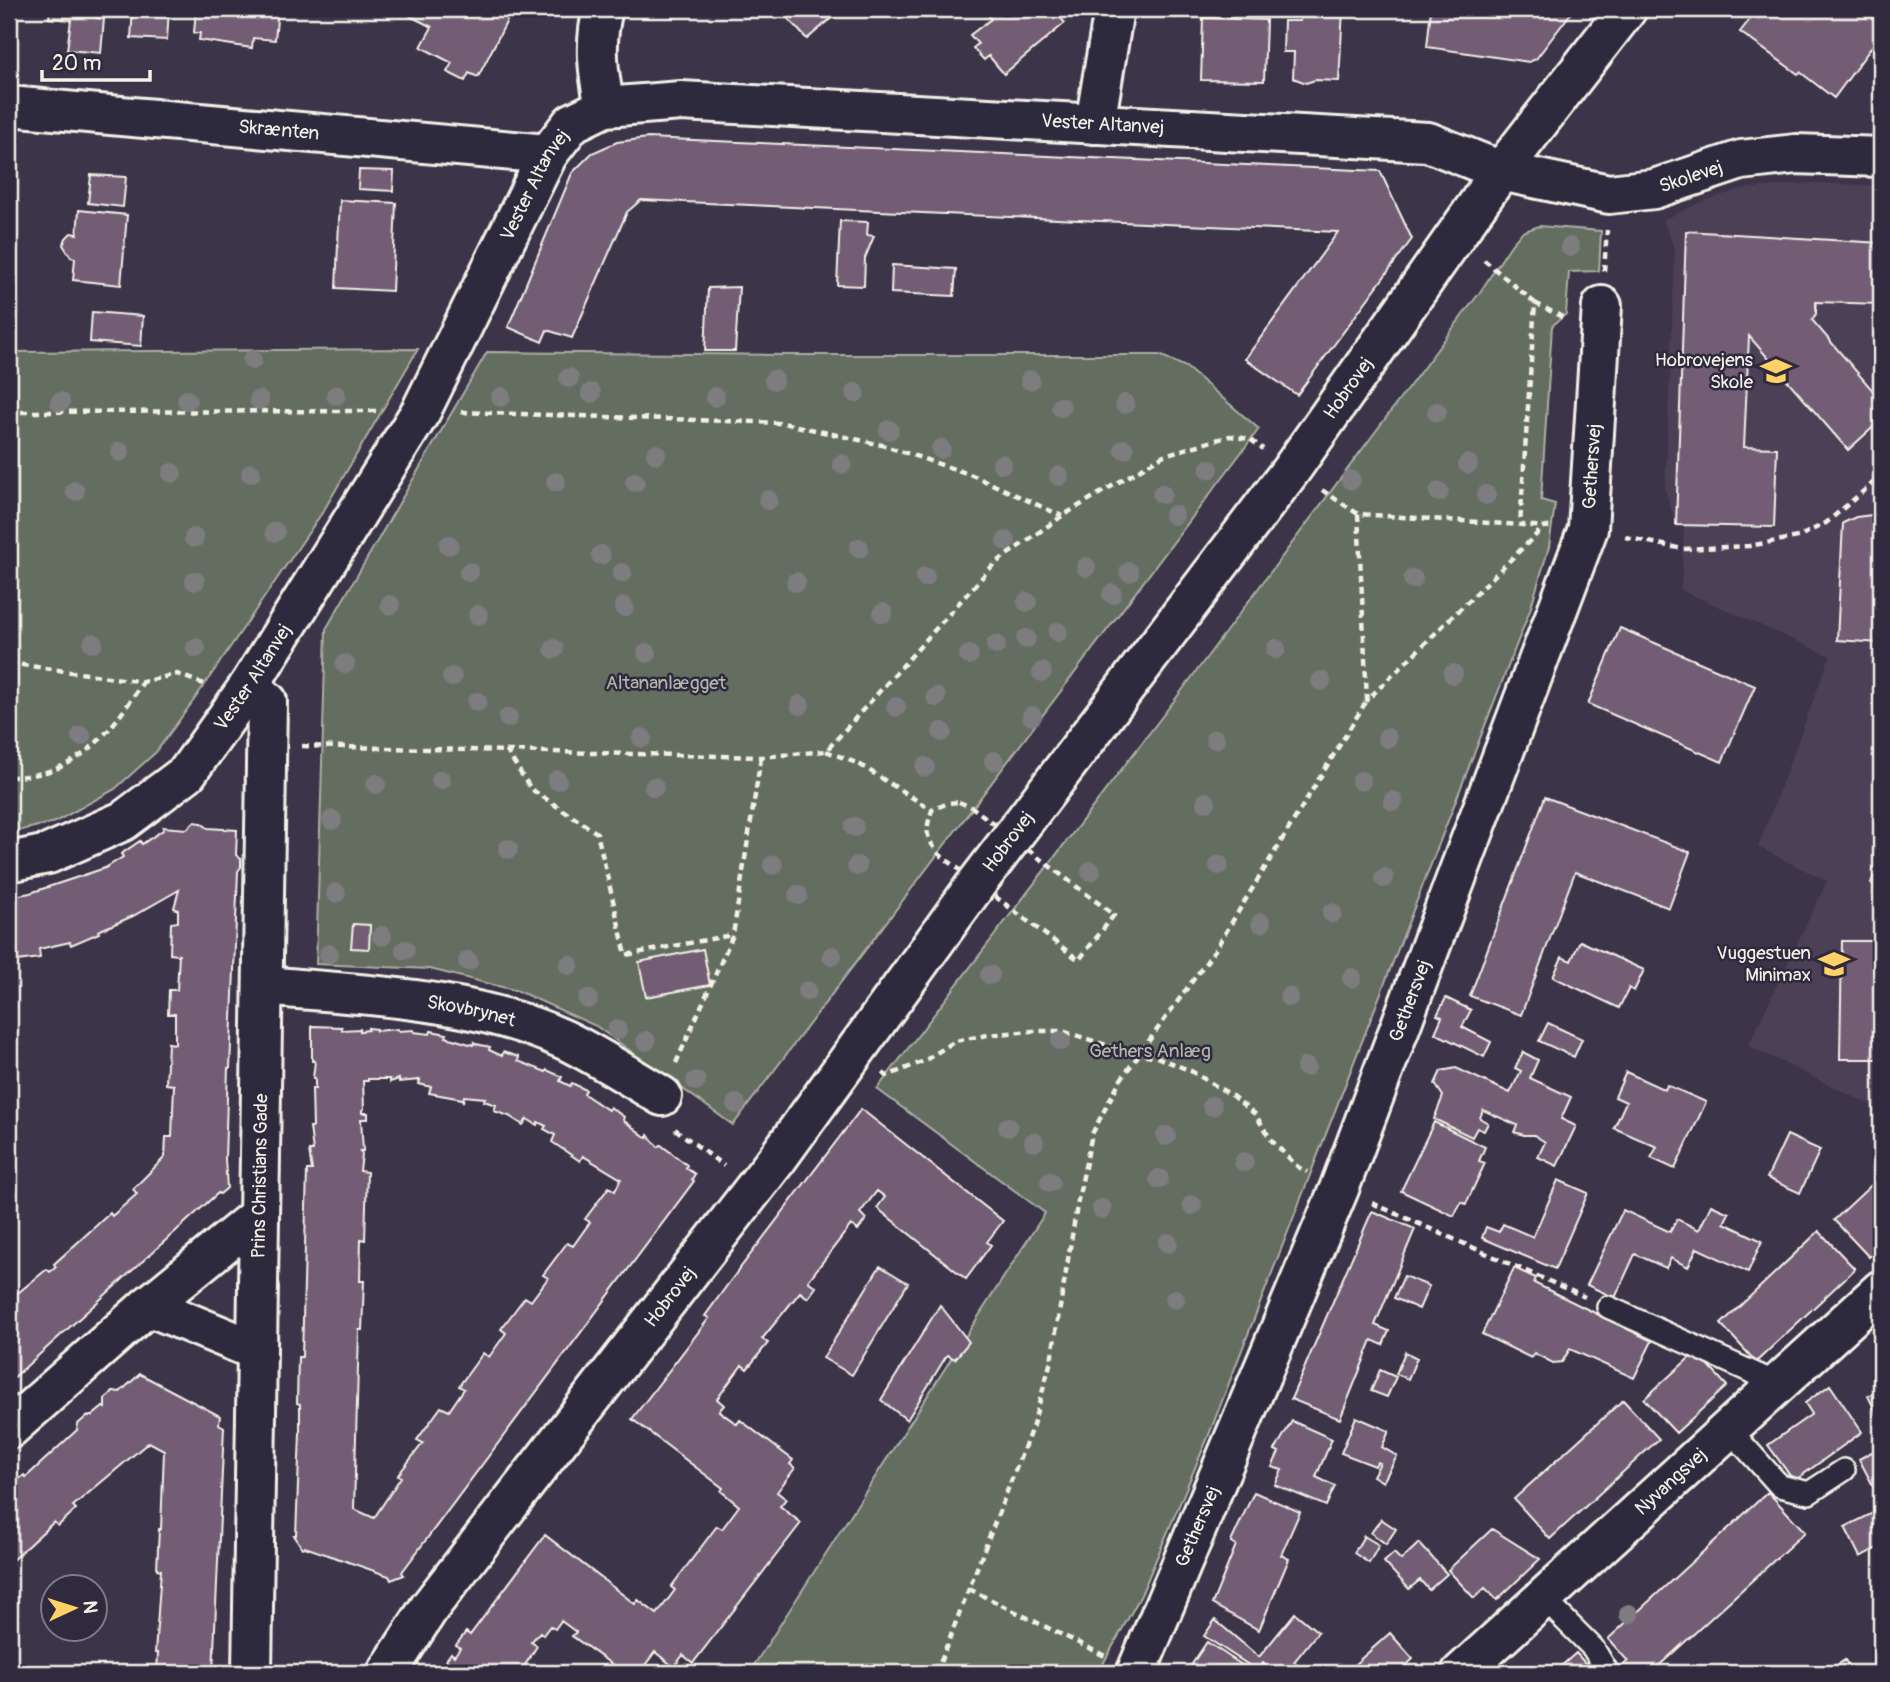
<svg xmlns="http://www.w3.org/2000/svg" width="1890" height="1682" viewBox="0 0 1890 1682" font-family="Pangolin,sans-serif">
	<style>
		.built { fill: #4c4055 }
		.green { fill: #636d61; stroke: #acafa4; stroke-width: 2 }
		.building { fill: #725d74; stroke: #f4f1e8; stroke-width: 2; fill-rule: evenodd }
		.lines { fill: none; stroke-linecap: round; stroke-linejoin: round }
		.service-casing { stroke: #f4f1e8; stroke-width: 26 }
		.minor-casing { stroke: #f4f1e8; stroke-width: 44 }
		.tertiary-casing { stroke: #f4f1e8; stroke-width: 44 }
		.path { stroke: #f4f1e8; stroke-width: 4.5; stroke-dasharray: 7 5; stroke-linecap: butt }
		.service { stroke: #2f2a3d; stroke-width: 21 }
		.minor { stroke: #2f2a3d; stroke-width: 38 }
		.tertiary { stroke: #2f2a3d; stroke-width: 38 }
		.tree { fill: #7d7c7e }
		.labels { text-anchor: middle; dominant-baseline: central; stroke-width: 5; stroke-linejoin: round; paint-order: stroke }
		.street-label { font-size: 19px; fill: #f4f1e8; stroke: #2f2a3d }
		.poi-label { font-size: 19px; fill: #f4f1e8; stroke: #2f2a3d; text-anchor: end }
		.park-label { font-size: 19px; fill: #b3b6ab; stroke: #2f2a3d }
	</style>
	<rect width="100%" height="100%" fill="#3c3448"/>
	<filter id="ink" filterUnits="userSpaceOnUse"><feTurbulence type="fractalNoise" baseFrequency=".0143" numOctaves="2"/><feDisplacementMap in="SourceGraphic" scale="14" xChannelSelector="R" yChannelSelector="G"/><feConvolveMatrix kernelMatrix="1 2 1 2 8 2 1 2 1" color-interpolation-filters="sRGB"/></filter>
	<g filter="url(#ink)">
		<path class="built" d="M1813,183l68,3v924l-133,-64 79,-165 -69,-34 72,-191 -149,-66 3,-65h-8l-11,-35 10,-239 -12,-31 40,-19 38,-12z"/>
		<path class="green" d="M1539,226l62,5 -2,40 -30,1 -3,42 -14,12 -11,174 14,4 -6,43 -19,63 -322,827 -67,158 -43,78h-349l296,-460 -168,-124 306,-400 297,-397 31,-47 11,-13z
			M418,349l-94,161 -130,190 -38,52 -41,37 -60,33 -46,11v-481z
			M487,352l299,3h374l26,12 73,62 -526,696 -137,-99 -78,-35 -88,-22 -114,-5 10,-335z"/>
		<path class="building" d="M50,9h47l-1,9 8,1 -3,34 -34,-3 4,-30 -22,-2z
			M133,9h36l-2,31 -36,-2z
			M196,9h82l-3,31 -22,-2 -1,10 -53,-8 1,-7h-6z
			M414,9h99l-35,68 -9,-4 -4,8 -18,-9 5,-9 -31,-16 11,-20 -22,-11z
			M779,9h63l-35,30z
			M987,9h66l12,14 -61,51 -15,-18 -5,4 -11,-12 5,-4 -8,-9 21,-16 -5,-7z
			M1317,9h26l-4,72 -24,-1 -9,3 -13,-5 1,-26h-11l1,-31h16l1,-4 15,1z
			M1431,9h143l-38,50 -7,3 -102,-15z
			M1758,9h121l2,2v23l-47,64 -34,-26 -2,2 -58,-42z
			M1203,18l63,2 -2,61 -63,-1z
			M648,138l732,33 32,68 -115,156 -52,-36 93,-127 -697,-32 -14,12 -55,126 -25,-8 -5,12 -34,-15 64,-154 20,-20 25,-11z
			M359,170l35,1 -1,20 -35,-2z
			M91,175l35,2 -3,30 -35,-4z
			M340,200l56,3 -4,88 -56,-3z
			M79,210l48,5 -6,70 -48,-5 2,-22 -4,-1 -8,-12 3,-7 5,-5 6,1z
			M9,213h6l-4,43h-2z
			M840,221l28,1 -1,13 7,1 -9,22 -1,28 -27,-1z
			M1686,231l195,12v61l-65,-2v12l-4,6 69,80v20l-33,30 -99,-114 -5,111 33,1 -3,79 -98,-2z
			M892,265l64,4 -2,27 -63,-3z
			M739,287l-4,64h-30l3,-63z
			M92,312l51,4 -2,30 -51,-4z
			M1881,514v129l-44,-3 6,-117 13,-6z
			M1620,628l135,58 -33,76 -134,-58z
			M1545,797l145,55 -21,56 -94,-36 -54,143 -51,-19z
			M194,822l7,1 7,5 29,2 -1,25 5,4v8l-3,4 -8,197h-2l-3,91 2,29 -7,6 -2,-1 -209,189v-78l5,-5 -1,-2 34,-28 3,3 6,-5 -2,-3 56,-51 2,3 25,-22 -4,-5 32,-32 1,-20h6l2,-52 -8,-1 2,-41 7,1v-30h-7l1,-24h8l2,-35 -9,-1 1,-31 7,-1v-12l-4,-2 5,-18 -46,26 -35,15 1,2 -28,12 -1,-3 -31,7 1,9 -31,4v-65l21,-4 75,-25 18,-11 -2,-3 19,-13 2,3 21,-14v-3l24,2z
			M1881,856v33l-10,-6z
			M353,924l17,1 -1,24 -18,-1z
			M1580,941l64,29 -10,21 -5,-3 -10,20 -66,-31 9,-20 9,4z
			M1842,941h39v118h-41z
			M703,949l7,36 -64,12 -7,-35z
			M1446,998l25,12 -9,17 29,15 -7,15 -49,-24 7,-16 -5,-2z
			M1548,1023l34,16 -8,18 -35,-16z
			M312,1026l30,1v3l18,-1v2l8,-1v-2l8,1v2l22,-2v2l16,-1v2l16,2 1,-3 16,3 -1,3 27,8 1,-3 2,2 14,3 -1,3 13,6 1,-4 16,5 -1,4 28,11 1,-2 15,7 -2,4 10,5 2,-3 14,7 -2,4 24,16 2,-3 14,10 -1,3 24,18 1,-3 10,12 3,-2 26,20 -1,3 9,6 -3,5 2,2 -292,391 2,3 -13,5 -2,-4 -84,-29 -3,1 -8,-13h2l4,-102v-29l-3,-1 1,-46h4l5,-187h5l-3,-19h4l-3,-24h3l-1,-38h3v-11h-2l2,-17h-3zM368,1079h22v3l9,-3v3l21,-2 -1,4 12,3 -2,6 33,6 1,3 1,-6 21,2 -1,3 12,4 -2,6 15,5 14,9 4,-6 10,6 1,-3 8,4 -2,3 11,6 -3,7 28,19 3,-5 38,23 -6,12 -6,-4 -24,32 5,3 -17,24 -6,-3 -24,32 5,3 -17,23 -6,-4 -24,32 5,4 -17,24 -6,-4 -24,33 5,3 -15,22 -8,-4 -24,33 6,3 -25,32 3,2 -27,41 -20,-9 5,-179h3l2,-49h-4l1,-42 4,1 2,-68 -7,-1 2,-17 -2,-3h3l-2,-32h7v-6h-6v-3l2,-1 -1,-28h5z
			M1523,1052l15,8 -8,18 41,19 -10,22 15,7 -19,40 -19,-9 7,-15 -11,-7h-10l-10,-3 3,-7 -34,-15 -3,8 8,5 -4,8 -7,-3 -5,9 -38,-18 9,-23 -8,-12 6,-13 15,-3 54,25 11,-22 -6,-3z
			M1626,1072l39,18 2,-5 39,17 -31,67 -24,-11 6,-11 -43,-19 12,-26 -11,-5z
			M861,1109l142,112 -16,21 4,3 -25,34 -89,-71 8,-11 -8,-6 -17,22 6,6 -8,11 -7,-5 -43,56 8,6 -8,11 -8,-6 -38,47 6,4 -21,26 -5,-4 -25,34 7,6 -5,6 18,13 3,-4 53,40 -3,4 5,4 -18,24 9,7 -6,7 21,17 -108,140 -10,-8 -9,12 -19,-15 -16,21h-15l-52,-37 4,-4 -15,-11 -6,8 -5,-3 -7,9 -3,-3 -9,10 6,4 -17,27h-84l5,-9 4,3 3,-5 -2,-2 5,-7 3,3 6,-8 -4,-3 10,-13 4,3 75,-100 90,69 3,-4 19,14 18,-24 -4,-3 46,-61 5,3 17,-23 -18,-15 2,-3 -91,-69 77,-101 -4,-2 23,-32z
			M1434,1122l51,25 -6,14 6,2 -19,41 -5,-2 -7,14 -53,-25z
			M1787,1135l33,15 -20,43 -33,-15z
			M1881,1176v70l-12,11 -35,-37z
			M1558,1180l30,13 -33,76 -73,-31 4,-11 13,5 4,-8 30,13z
			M1711,1205l18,8 -5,10 38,18 -14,31 -51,-24 -9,19 -17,-9 -5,10 -31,-14 -20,44 -28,-13 36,-75 47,22 7,-13 22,11z
			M1372,1211l43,18 -40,96 14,6 -6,14 -11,-5 -32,79 -49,-20z
			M1819,1231l36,38 -99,93 -35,-38z
			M880,1266l28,17 -56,92 -29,-17z
			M1514,1268l22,10 -2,5 118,58 -18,37 -64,-29 -8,13 -9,1 -19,-10 -3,5 -49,-24z
			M1404,1276l25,10 -10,23 -25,-11z
			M940,1305l29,37 -14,17 -8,-4 -40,65 -26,-20z
			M1405,1352l12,6 -9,21 -12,-5z
			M1696,1352l31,34 -51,47 -32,-34z
			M1380,1370l16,7 -9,20 -16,-6z
			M140,1374l80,42 -1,8 5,3 -11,246h-56l1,-20h-3l6,-83 -4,-1 2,-40h2l3,-79 -15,-8 -76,64 3,3 -18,17 -4,-4 -45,41 3,2 -3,3v-76l3,-3 -2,-2 14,-12 2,2 51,-47 1,-6 9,-8h5l11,-9 2,1v-9l9,-8 6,1z
			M1830,1385l32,47 -68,49 -26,-36 44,-31 -7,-11z
			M1881,1389v33l-13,-26z
			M1623,1400l36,39 -109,100 -36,-40z
			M1356,1417l33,14 -7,16 15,9 -14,26 -10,-6 7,-13 -3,-1 -2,4 -34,-13z
			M1292,1421l40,18 -16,38 19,9 -9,20 -51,-21 7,-15 -10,-3 7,-15 -4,-2z
			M1881,1447v54l-22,-42z
			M1254,1492l46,20 -19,43 8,4 -30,71 -47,-26 24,-59 -5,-3z
			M1768,1492l37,40 -154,141h-25l-6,-6 8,-6 -20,-22z
			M1881,1509v37l-21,11 -15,-30z
			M1381,1519l15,10 -10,15 -15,-11z
			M1492,1529l48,30 -43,41 -12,-12 -11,10 -26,-28z
			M1364,1536l15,9 -10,18 -15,-10z
			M1419,1543l28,31 -18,16 -9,-10 -11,9 -25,-27 10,-9 7,7z
			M1295,1613l23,19 -24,30 12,11h-32l-11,-10 -5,8 -54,-35 11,-16 44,37z
			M1390,1633l23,26 -14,13 1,1h-55z
			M1207,1642l38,25 -4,6h-55z
			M1576,1653l18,20h-33l-2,-5z
			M1845,1660l8,13h-19l-3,-4z"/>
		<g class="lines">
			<g class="service-casing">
				<path id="service" d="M1608,1307l170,77
					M1729,1429l51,57 29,7 35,-23
					M1543,1598l50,50 15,25"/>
			</g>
			<g class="minor-casing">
				<g id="minor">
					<path d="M603,9c-9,34 -5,64 2,98"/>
					<path id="s1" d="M9,106l539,48"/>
					<path d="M1095,124l19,-115"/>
					<path d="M249,686l18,15 -15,972"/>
					<path id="s2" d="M9,862l39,-8 75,-33 64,-48 62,-87 172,-275 127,-257 24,-31 33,-16 76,-6 747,41 73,29 108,23 45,-5 87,-29 55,-6 85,3"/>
					<path id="s3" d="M263,986c101,9 208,11 302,54 33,16 65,37 97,56"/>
					<path d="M148,1306l109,45"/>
					<path d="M9,1429l139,-123 111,-91"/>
					<path id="s4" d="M1136,1673l203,-484 249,-660 14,-223"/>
					<path id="s5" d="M1461,1673l420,-383"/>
				</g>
			</g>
			<g class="tertiary-casing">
				<g id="tertiary">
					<path id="s6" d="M387,1673l42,-65 348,-449 200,-276 314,-413 210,-299 126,-162"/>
				</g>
			</g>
			<path class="path" d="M1484,260l51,43 -15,222
				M1604,271l3,-41
				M1535,303l31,16
				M9,412l370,-1
				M461,412l322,11 99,22 90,30 90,41
				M1322,490l36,24 192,13
				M1358,514l9,186 177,-173
				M1625,537l58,12 66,-3 49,-9 28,-14 55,-47
				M9,663l134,19 34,-8 27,10
				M302,746l459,11 65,-6 168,-187 68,-48 102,-61 66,-19 20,3 13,10
				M506,750l25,39 66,44 29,122 106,-20
				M826,751l33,13 73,46
				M9,777c69,-1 99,-41 134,-95
				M959,802l14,6 141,107 -35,45 -140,-106c-14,-18 -14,-22 -7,-44l16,-7z
				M676,1063l57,-128 28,-178
				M883,1073l4,3 37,-15 31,-20 32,-6 45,-4h30l76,24 16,1 37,15 40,24 24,19 17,27 26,26 9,5
				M675,1129l49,37
				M1372,1203l213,94
				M969,1589l136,67
				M936,1673l97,-248 18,-64 27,-161 14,-66 27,-52 96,-132 152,-250"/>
			<use href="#service" class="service"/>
			<use href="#minor" class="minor"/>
			<use href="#tertiary" class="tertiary"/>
		</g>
		<g class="tree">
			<circle cx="1570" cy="247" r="10"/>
			<circle cx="252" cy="360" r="10"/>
			<circle cx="569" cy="378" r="10"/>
			<circle cx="774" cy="380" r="10"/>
			<circle cx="1030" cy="380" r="10"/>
			<circle cx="591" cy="393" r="10"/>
			<circle cx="855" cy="393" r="10"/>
			<circle cx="336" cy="395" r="10"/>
			<circle cx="501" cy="397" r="10"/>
			<circle cx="715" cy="397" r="10"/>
			<circle cx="187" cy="400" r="10"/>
			<circle cx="259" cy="400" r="10"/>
			<circle cx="60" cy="402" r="10"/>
			<circle cx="1125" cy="404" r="10"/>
			<circle cx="1061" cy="407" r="10"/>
			<circle cx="1437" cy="412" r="10"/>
			<circle cx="889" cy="430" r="10"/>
			<circle cx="941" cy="449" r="10"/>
			<circle cx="1124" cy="449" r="10"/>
			<circle cx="120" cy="452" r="10"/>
			<circle cx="656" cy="454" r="10"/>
			<circle cx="842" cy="464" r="10"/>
			<circle cx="1002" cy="464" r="10"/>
			<circle cx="1468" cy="464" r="10"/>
			<circle cx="1209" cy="469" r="10"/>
			<circle cx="172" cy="473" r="10"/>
			<circle cx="251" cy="473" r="10"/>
			<circle cx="1059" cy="476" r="10"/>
			<circle cx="1351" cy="480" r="10"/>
			<circle cx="556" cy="482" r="10"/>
			<circle cx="635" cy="482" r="10"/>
			<circle cx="75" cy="491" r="10"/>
			<circle cx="1439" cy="492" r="10"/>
			<circle cx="1162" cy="494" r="10"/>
			<circle cx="1486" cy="495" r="10"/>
			<circle cx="768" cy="500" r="10"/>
			<circle cx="1174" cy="515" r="10"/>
			<circle cx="275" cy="532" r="10"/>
			<circle cx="194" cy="538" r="10"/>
			<circle cx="1006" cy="541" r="10"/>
			<circle cx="449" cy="545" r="10"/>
			<circle cx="859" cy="548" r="10"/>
			<circle cx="601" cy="555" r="10"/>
			<circle cx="1086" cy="567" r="10"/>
			<circle cx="469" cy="572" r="10"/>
			<circle cx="1129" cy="572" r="10"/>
			<circle cx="622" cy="573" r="10"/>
			<circle cx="925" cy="577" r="10"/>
			<circle cx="1413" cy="579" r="10"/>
			<circle cx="195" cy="581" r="10"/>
			<circle cx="796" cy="582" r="10"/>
			<circle cx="1112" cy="594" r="10"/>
			<circle cx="1027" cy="602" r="10"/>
			<circle cx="390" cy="605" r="10"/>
			<circle cx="624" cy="607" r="10"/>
			<circle cx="883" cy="613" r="10"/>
			<circle cx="478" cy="615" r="10"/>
			<circle cx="1058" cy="632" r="10"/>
			<circle cx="1026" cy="639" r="10"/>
			<circle cx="93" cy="643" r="10"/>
			<circle cx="996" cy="645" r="10"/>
			<circle cx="196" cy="648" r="10"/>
			<circle cx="554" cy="649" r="10"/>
			<circle cx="1276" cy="649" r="10"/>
			<circle cx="647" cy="653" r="10"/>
			<circle cx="969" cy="655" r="10"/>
			<circle cx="345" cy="664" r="10"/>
			<circle cx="1042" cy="672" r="10"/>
			<circle cx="1453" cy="674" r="10"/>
			<circle cx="452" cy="677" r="10"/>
			<circle cx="1321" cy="681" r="10"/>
			<circle cx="936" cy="697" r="10"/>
			<circle cx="477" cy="702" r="10"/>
			<circle cx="800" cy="705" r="10"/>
			<circle cx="896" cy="707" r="10"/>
			<circle cx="1032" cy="716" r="10"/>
			<circle cx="508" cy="718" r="10"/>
			<circle cx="942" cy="732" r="10"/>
			<circle cx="81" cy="736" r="10"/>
			<circle cx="642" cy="738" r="10"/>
			<circle cx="1387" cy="738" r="10"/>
			<circle cx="1215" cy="739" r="10"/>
			<circle cx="994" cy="761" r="10"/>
			<circle cx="925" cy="767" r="10"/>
			<circle cx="441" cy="780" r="10"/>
			<circle cx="557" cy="780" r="10"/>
			<circle cx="1361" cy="781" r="10"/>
			<circle cx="376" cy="784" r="10"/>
			<circle cx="654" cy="787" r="10"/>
			<circle cx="1393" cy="801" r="10"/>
			<circle cx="1206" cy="802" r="10"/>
			<circle cx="332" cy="820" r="10"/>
			<circle cx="854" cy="827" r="10"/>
			<circle cx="508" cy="849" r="10"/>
			<circle cx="773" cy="865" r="10"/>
			<circle cx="1219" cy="865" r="10"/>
			<circle cx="857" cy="866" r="10"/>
			<circle cx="1091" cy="871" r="10"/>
			<circle cx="1384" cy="878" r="10"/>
			<circle cx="336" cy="893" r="10"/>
			<circle cx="798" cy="895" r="10"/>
			<circle cx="1332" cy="913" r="10"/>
			<circle cx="1261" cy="923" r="10"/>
			<circle cx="382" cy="936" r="10"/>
			<circle cx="405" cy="950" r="10"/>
			<circle cx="329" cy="954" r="10"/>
			<circle cx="832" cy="956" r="10"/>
			<circle cx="468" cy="961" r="10"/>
			<circle cx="569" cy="965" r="10"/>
			<circle cx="990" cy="975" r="10"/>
			<circle cx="1352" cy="978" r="10"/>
			<circle cx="807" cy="991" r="10"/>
			<circle cx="1289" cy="997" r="10"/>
			<circle cx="588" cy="999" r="10"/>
			<circle cx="617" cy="1030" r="10"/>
			<circle cx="646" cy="1041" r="10"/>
			<circle cx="1061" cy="1041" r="10"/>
			<circle cx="1306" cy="1067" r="10"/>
			<circle cx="696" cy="1081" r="10"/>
			<circle cx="736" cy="1104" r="10"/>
			<circle cx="1212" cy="1106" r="10"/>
			<circle cx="1008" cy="1127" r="10"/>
			<circle cx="1166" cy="1136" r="10"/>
			<circle cx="1034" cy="1142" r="10"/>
			<circle cx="1244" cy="1162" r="10"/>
			<circle cx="1159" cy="1179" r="10"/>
			<circle cx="1050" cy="1182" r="10"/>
			<circle cx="1192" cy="1205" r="10"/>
			<circle cx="1102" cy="1209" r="10"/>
			<circle cx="1168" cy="1243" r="10"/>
			<circle cx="1175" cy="1299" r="10"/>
			<circle cx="1629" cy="1614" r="10"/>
		</g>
	</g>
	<defs>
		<g id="school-bare" transform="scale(2.415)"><path d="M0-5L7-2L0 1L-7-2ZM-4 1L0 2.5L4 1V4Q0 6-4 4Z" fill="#ffd166" stroke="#2f2a3d" stroke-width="2.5" paint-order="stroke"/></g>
	</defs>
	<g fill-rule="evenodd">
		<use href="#school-bare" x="1776" y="371"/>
		<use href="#school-bare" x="1834" y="964"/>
	</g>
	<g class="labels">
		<g class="street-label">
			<text stroke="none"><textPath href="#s2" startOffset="1494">Vester Altanvej</textPath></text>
			<text stroke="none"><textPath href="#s1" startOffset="271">Skrænten</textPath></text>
			<text stroke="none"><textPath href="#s2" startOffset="2093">Skolevej</textPath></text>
			<text stroke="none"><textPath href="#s2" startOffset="886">Vester Altanvej</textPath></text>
			<text stroke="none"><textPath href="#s6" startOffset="1605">Hobrovej</textPath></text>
			<text stroke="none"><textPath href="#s4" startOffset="1293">Gethersvej</textPath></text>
			<text stroke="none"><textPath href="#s2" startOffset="318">Vester Altanvej</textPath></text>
			<text stroke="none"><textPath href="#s6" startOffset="1038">Hobrovej</textPath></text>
			<text stroke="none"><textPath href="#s4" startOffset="726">Gethersvej</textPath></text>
			<text stroke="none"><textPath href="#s3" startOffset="210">Skovbrynet</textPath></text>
			<text transform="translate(260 1176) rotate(-89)">Prins Christians Gade</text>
			<text stroke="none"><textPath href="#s6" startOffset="471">Hobrovej</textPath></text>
			<text stroke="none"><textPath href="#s5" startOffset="284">Nyvangsvej</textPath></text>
			<text stroke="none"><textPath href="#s4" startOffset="159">Gethersvej</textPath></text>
		</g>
		<g class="poi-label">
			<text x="1753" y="360">Hobrovejens<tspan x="1753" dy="22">Skole</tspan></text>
			<text x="1811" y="953">Vuggestuen<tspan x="1811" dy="22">Minimax</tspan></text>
		</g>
		<g class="park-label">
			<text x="666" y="683">Altananlægget</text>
			<text x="1150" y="1051">Gethers Anlæg</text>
		</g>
	</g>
	<rect width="1890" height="1682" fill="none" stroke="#2f2a3d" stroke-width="35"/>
	<rect x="18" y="18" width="1855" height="1647" fill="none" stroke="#f4f1e8" stroke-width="2.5" filter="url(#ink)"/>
	<g transform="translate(74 1608) rotate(86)"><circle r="33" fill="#2f2a3d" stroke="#7e7a81" stroke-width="2"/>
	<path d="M0-5L12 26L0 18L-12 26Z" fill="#ffd166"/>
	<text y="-10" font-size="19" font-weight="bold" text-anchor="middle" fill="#f4f1e8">N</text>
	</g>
	<path d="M42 70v10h108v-10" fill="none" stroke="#f4f1e8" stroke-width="3.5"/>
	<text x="52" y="70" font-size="21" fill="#f4f1e8" stroke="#2f2a3d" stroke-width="5" paint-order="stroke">20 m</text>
</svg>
